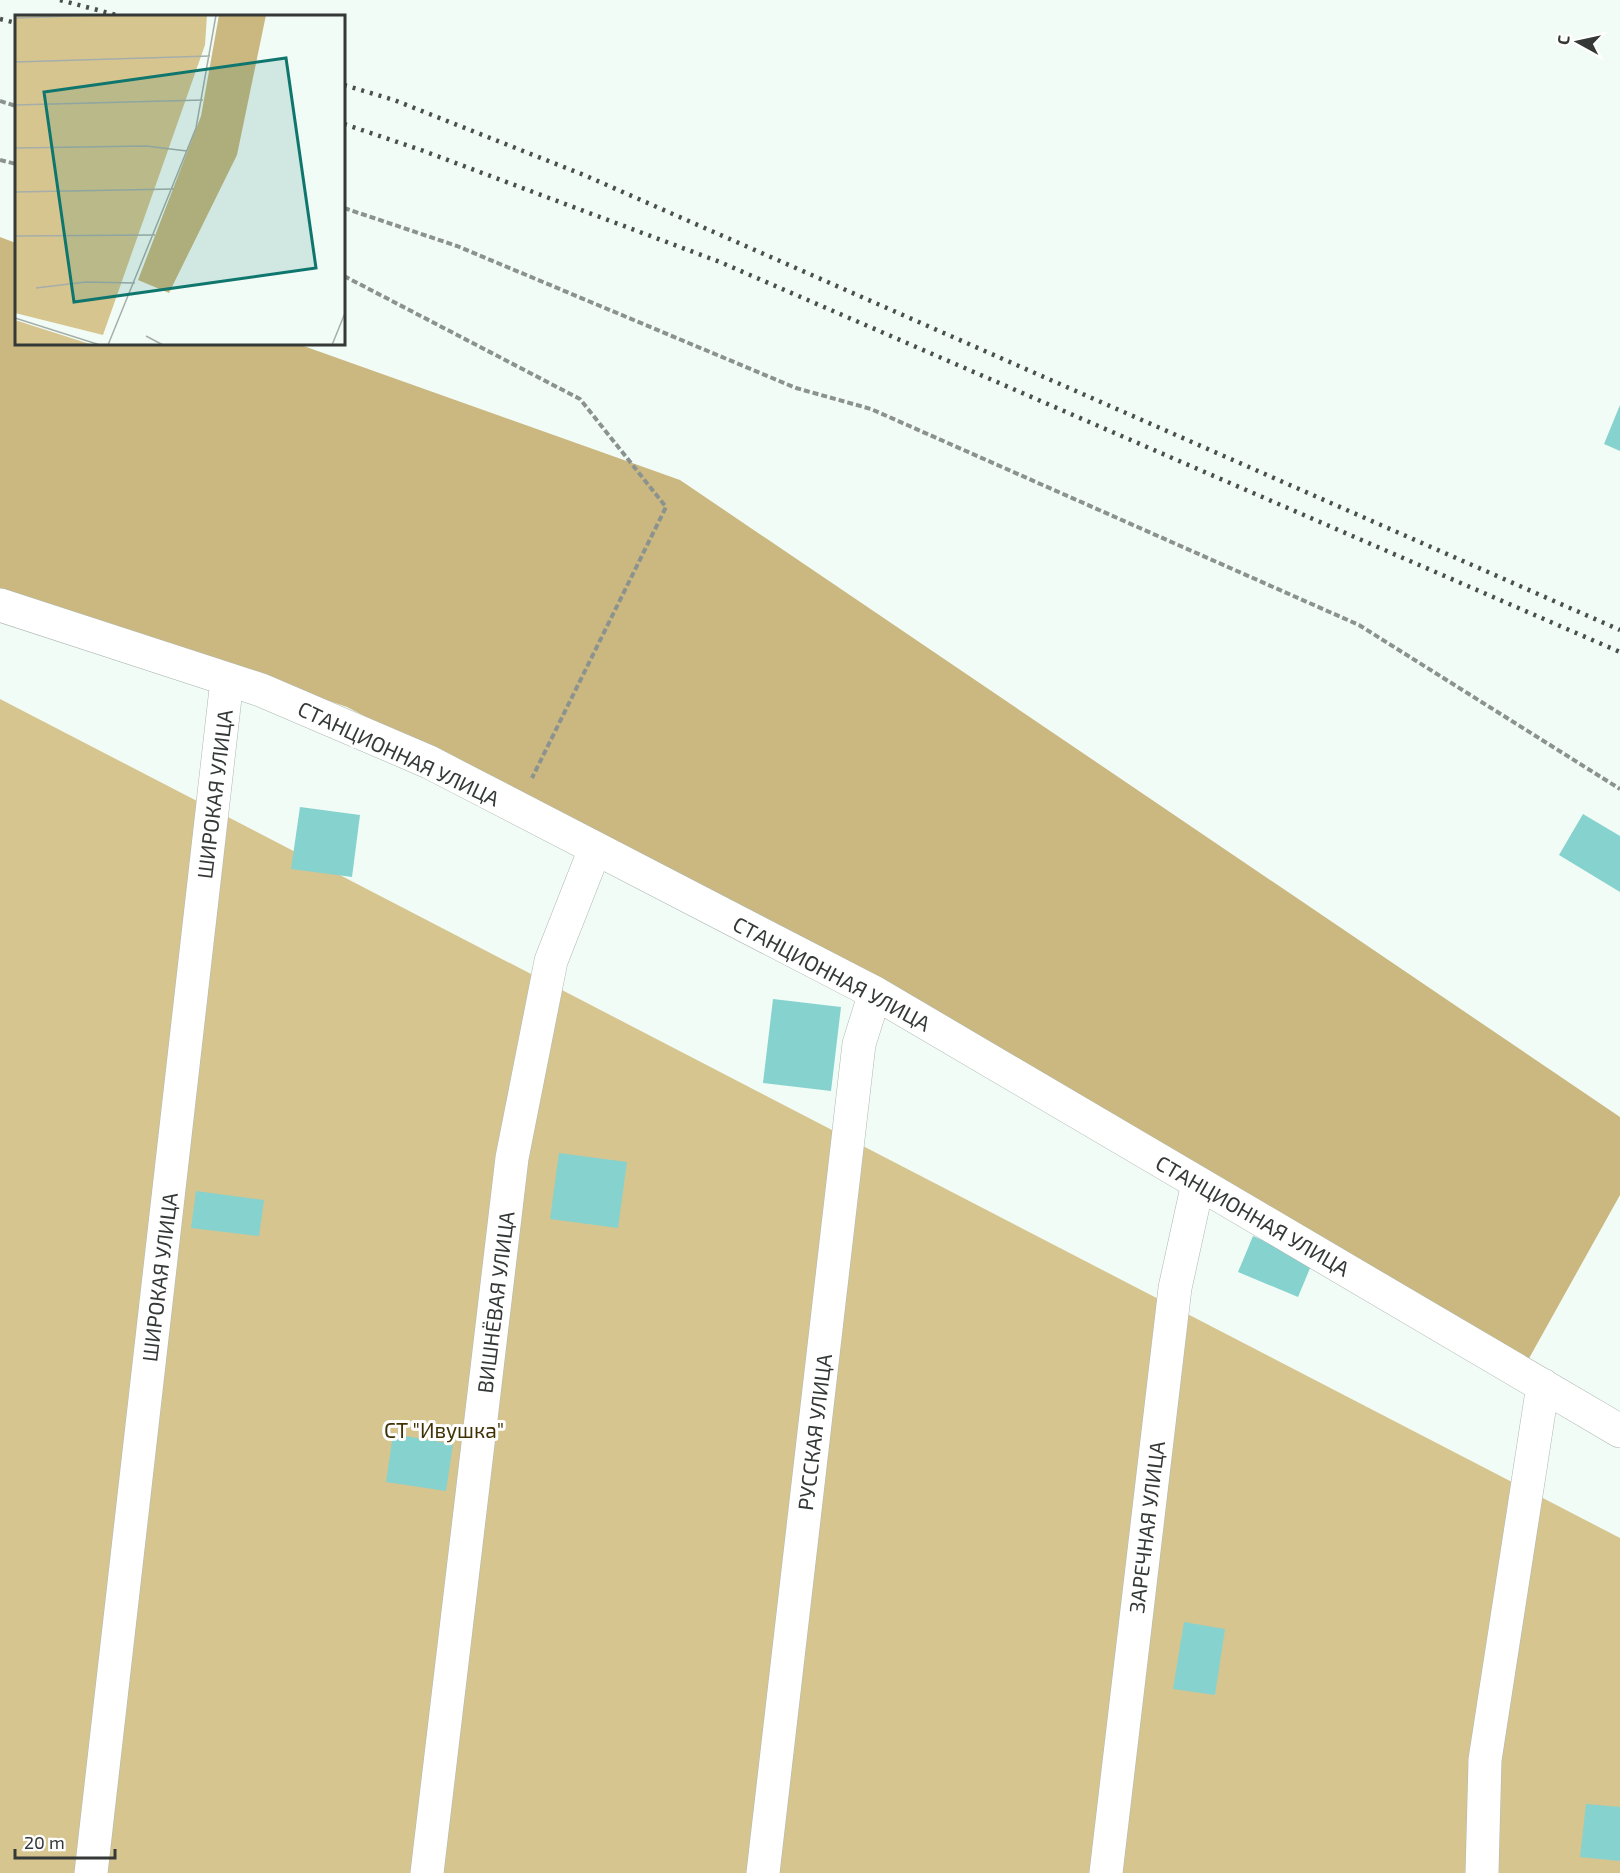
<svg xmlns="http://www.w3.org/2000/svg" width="1620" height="1873" viewBox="0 0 1620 1873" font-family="'Exo 2',sans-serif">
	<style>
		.green { fill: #d7c590 }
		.forest { fill: #cbb881 }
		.building { fill: #85d2ce }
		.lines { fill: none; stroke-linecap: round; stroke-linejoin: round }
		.minor-casing { stroke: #aeb8b2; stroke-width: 34 }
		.path { stroke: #8c938f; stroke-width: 4; stroke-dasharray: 6 3; stroke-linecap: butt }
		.minor { stroke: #fff; stroke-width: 33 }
		.rail { stroke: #4b504e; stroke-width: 4.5; stroke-dasharray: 3 6; stroke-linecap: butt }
		.labels { text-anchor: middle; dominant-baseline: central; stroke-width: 6; stroke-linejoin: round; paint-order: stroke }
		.street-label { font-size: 21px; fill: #343836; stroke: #fff }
		.park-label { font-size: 21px; fill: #403203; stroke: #fff }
		.inset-road { fill: none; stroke: #a6aea9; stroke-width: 1.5 }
		.view { fill: #0f766e; fill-opacity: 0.15; stroke: #0f766e; stroke-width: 3 }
		.inset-edge { fill: none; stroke: #343836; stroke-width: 3 }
	</style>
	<rect width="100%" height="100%" fill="#f2fcf6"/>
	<path class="green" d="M0,699l1620,839v335h-1620z"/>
	<path class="forest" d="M0,237l16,6v101h282l382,136 940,637v78l-93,167 -648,-379 -532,-276 -347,-118z"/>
	<path class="building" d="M1620,405v46l-16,-7z
		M300,807l60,8 -8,62 -61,-8z
		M1583,814l37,22v56l-61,-37z
		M773,999l68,8 -10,84 -68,-8z
		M559,1153l68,9 -9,66 -68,-9z
		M196,1191l68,9 -5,36 -68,-8z
		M1253,1236l60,25 -15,36 -60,-25z
		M393,1434l60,10 -7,47 -60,-9z
		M1184,1622l41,7 -10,66 -42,-6z
		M1586,1804l34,3v54l-40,-4z"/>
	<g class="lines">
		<g class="minor-casing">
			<path id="minor" d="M0,605l261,85 168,72 446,231 745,438
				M91,1873l136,-1193
				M427,1873l85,-715 39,-197 44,-112
				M763,1873l96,-829 16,-51
				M1106,1873l69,-585 23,-105
				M1482,1873l3,-113 58,-375"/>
		</g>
		<path class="path" d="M0,101l16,5
			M0,160l16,4
			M344,208l113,38 339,142 75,21 488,216 261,164
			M344,276l236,123 86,108 -134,271"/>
		<use href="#minor" class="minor"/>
		<path class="rail" d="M60,0l60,16
			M0,19l16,4
			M344,85l50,15 190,75 1036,455
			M344,124l77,26 299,112 900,390"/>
	</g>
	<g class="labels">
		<g class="street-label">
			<text transform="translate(399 753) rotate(25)">СТАНЦИОННАЯ УЛИЦА</text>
			<text transform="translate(214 794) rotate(-83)">ШИРОКАЯ УЛИЦА</text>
			<text transform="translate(832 973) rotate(28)">СТАНЦИОННАЯ УЛИЦА</text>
			<text transform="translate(1253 1215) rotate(30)">СТАНЦИОННАЯ УЛИЦА</text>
			<text transform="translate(159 1277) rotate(-83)">ШИРОКАЯ УЛИЦА</text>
			<text transform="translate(495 1302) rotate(-83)">ВИШНЁВАЯ УЛИЦА</text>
			<text transform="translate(814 1432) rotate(-83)">РУССКАЯ УЛИЦА</text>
			<text transform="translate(1146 1527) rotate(-83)">ЗАРЕЧНАЯ УЛИЦА</text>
		</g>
		<g class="park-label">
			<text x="444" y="1429">СТ "Ивушка"</text>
		</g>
	</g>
	<g transform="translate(15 15)">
		<rect width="330" height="330" fill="#f2fcf6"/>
		<path d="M0,0h192l-2,30 -102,290 -88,-22zM0,305l78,25h-78z" fill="#d7c590"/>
		<path d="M204,0h47l-29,140 -68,138 -31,-13 63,-164z" fill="#cbb881"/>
		<path class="inset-road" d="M0,3l84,-3M0,47l195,-6M0,90l188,-5M0,133l131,-2 41,5M0,177l159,-3M0,221l140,-1M21,273l50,-6 49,1M0,303l85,27M131,321l17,9M93,330l88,-217 20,-113M317,330l13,-32"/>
		<path class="view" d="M271,43l30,210 -242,34 -30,-210z"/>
		<rect width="330" height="330" class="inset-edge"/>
	</g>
	<g transform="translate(1578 42) rotate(278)" stroke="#ffffff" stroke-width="4.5" paint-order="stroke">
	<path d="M0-4.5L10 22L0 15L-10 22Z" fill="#343836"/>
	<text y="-9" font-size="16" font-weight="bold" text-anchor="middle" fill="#343836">С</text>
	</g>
	<path d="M15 1849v9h100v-9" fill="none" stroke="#343836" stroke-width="3"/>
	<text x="24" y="1849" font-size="18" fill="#343836" stroke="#ffffff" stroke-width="4.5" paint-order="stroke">20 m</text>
</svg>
